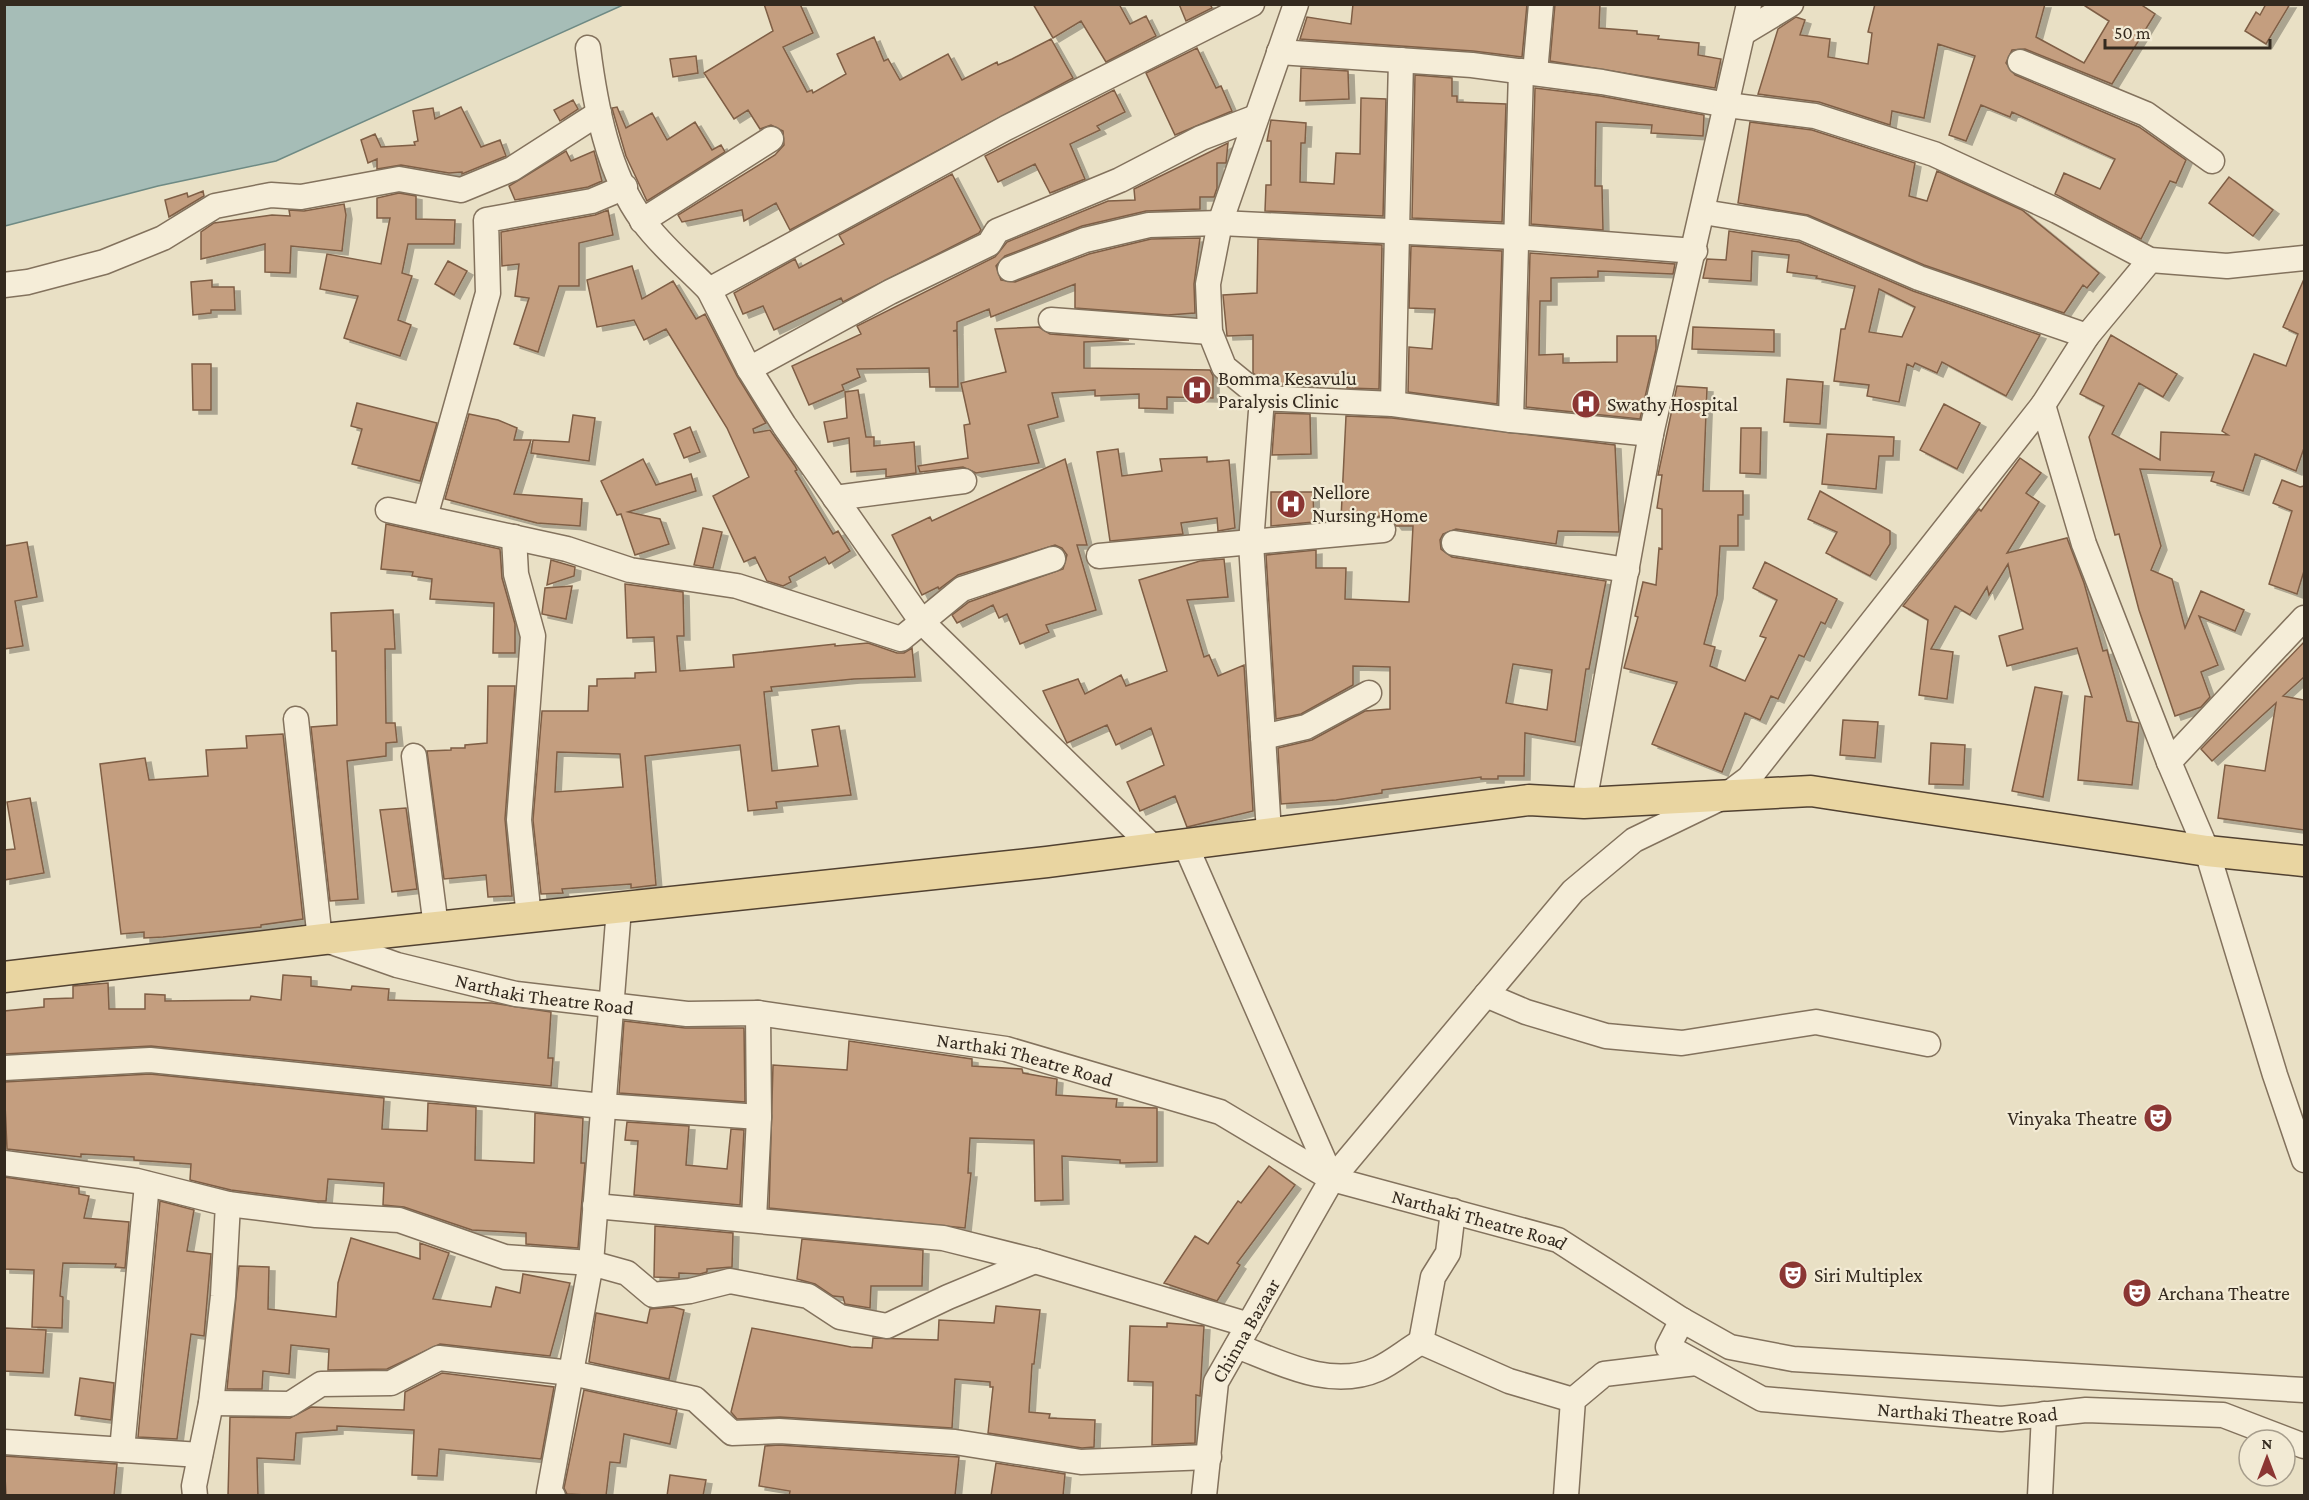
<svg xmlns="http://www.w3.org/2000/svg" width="2309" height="1500" viewBox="0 0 2309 1500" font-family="'Crimson Pro',serif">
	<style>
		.water { fill: #a6bdb7; stroke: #6e8a84; stroke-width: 1.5 }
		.building { fill: #c49e7f; stroke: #7f5e45; stroke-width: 1.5; fill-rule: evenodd; filter: url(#shadow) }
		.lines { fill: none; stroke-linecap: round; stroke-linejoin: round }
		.minor-casing { stroke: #83725d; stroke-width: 27 }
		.major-casing { stroke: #514131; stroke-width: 33 }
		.minor { stroke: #f5edd8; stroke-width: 24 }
		.major { stroke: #e9d5a1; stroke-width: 30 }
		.labels { text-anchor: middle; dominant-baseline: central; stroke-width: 4.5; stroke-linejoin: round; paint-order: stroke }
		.poi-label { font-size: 20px; fill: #342a1f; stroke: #f2ead4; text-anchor: start }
		.street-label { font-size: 20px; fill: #342a1f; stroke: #f2ead4 }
	</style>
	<defs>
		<filter id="shadow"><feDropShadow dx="6" dy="4" stdDeviation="0" flood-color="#0004"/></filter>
	</defs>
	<rect width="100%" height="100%" fill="#e9e0c5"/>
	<path class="water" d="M5,4h618v1l-347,156 -118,25 -153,40z"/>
	<path class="building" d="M764,4h36l13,29 -30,14 24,45 5,-2 1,3 33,-19 -9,-20 37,-17 10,24 4,-2 12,21 48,-26 14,26 35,-18 1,3 14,-6 39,-20 22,39 -283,152 -14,-27 -32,18 -2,-11 -60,12 -4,-7 97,-60 9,-10 -1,-14 -12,-6 -11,4 -12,-19 -14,9 -30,-46 69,-42z
		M1033,4h86l11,20 16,-8 10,20 -50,26 -25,-41 -28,17z
		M1179,4h31l2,4 -26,13z
		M1353,4h174l-5,53 -49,-6 -173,-12 7,-22 44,7z
		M1555,4h45l-1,24 38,3v3l22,2 -1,3 41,4 -1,12 23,4 -6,29 -165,-27z
		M1875,4h170l-9,33 48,26 25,-42 -27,-17h58l15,10 -43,70 -87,-35 -13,1 -6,13 9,12 124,52 47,33 -10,23 -6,-2 -29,58 -86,-45 9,-21 36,16 15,-30 -103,-47 -2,5 -29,-12 -15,36 -17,-6 26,-79 -37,-12 -14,74 -32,-7 -2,14 -71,-23 -61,-8 20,-65 18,-12 9,3 -5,15 30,4 -2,18 40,7 4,-31 -4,-1z
		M2266,4h24l-24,40 -21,-13 11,-19 4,3z
		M1197,48l19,40 5,-2 11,25 -57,24 -29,-62z
		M696,56l2,17 -25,4 -3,-18z
		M1301,68l47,3 1,28 -49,2z
		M1415,75l37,3v18h5v6l49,2 -4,118 -90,-4z
		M1535,88l65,8 104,19 -1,21 -52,-3 1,-8 -56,-3 -1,64h7l1,44 -72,-6z
		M1114,90l11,22 -28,14 3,4 -30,14 15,35 -35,14 -15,-29 -37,18 -13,-26z
		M1361,98l25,1 -3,117 -118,-5 1,-26h5v-44h-4l4,-21 35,3 -1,20h-4l-1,39 34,2 2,-31 24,1z
		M573,100l5,9 -18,12 -6,-11z
		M461,107l20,40 19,-7 6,16 -44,18v-2l-13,1 -48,-8 -24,4v-10l-9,4 -7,-23 14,-6 6,13 34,-2 -1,-3 4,-1 -5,-30 20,-3 2,11z
		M617,107l9,21 26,-15 15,27 28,-18 17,28 9,-5 4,7 -78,49 -21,-45 -14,-48z
		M1750,122l62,8 103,33 -6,33 18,5 10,-30 85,39 77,63 -12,15 -4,-3 -19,28 -140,-48 -116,-50 -70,-12z
		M1228,143l-2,20h-9v25l-3,9h-14v12l-54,2 -64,15 -77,30 -9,10 5,14 14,2 74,-28 62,-15 49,-1 -6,46 1,29 -27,2 -93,-7v-24l-84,33 -2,-8 -32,13v8l-4,1h4l1,56h-28l-1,-19 -72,1 3,8 -18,8 2,5 -35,15 -17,-39 69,-32 -4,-8 138,-69 12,-15 101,-41 27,-1 -1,-11z
		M566,151l5,10 23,-10 8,30 -14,6 -73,13 -6,-14z
		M952,174l29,56 -2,3 -136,69 -2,-4 -67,32 -11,-24 -20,8 -9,-21 61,-34 4,9 45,-24 -5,-9z
		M2229,177l44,33 -20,26 -44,-33z
		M203,191l1,5 -35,21 -4,-17 22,-7 1,4z
		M399,193l17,3v23l39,1 -1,24h-46l-6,29 10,3 -14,44 13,5 -11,31 -56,-18 14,-42 -38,-7 7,-35 54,10 9,-46h-13v-20z
		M344,204l2,11 -4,36 -51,-5 -1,27 -25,-1v-28l-64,15v-27l13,-9 58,-8 18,1 -1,-6 15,1z
		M608,210l5,25 -34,8v43h-20l-21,66 -24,-8 15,-46 -14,-2 4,-32 -17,2 -1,-34 94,-17z
		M1729,231l70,11 114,49 127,44 -34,61 -64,-34 -5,11 -22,-10 -2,4 -6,-3 -8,38 -32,-6 2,-11 -35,-4 7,-52h4l10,-43 -39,-8 1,-2 -30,-4 2,-17 -37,-4 -1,30 -48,-3 4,-19 19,1zM1879,289l36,18 -13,30 -33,-5z
		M1258,239l124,6 -3,144 -32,-1 1,-15 -39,4v9l-40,-2 -16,-11v-38l-26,1 -4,-41 34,-2z
		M1411,246l91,5 -5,153 -89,-12 1,-45 23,2 3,-40 -26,-1z
		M1530,253l145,11 -2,10 -75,-3v6l-47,1v23h-11l-1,54 24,-1v9l54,-1v-26h39v13l-16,70 -114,-12z
		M448,261l19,10 -13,24 -19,-11z
		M632,266l10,33 31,-18 23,38 9,-5 32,62 29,47 -13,6 1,4 16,-3 25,36 2,4 -2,1 38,63 5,-3 12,20 -21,13 -4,-7 -36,20 2,5 -8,4 -16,-5 -12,-24 -11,5 -31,-66 36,-19 -22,-49 -61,-99 -22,11 -10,-20 -37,7 -10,-47z
		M2304,279v169l-8,23 -41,-17 -12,37 -32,-10 3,-9 -74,-3 21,77 -10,24 21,9 13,49 16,-37 43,19 -9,21 -36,-15 19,49 -17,7 9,25 -9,10 -26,9 -36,-106 -20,-76 -4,1 -26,-98 15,-31 -24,-12 31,-59 66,39 -14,23 -24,-14 -27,51 48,26 1,-28 67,3 -6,-4 32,-77 32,12 12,-32 -15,-7z
		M212,280v7h22l1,23h-24v3l-18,2 -2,-33z
		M1039,327l11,7 79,6 -45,2v26l126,2 3,6v22l-46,-1v12l-28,-1v-14l-44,2v-6l-43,3 6,24 -30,8 11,38 -63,10 -13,-6 -43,5 -2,-6 50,-8 -4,-33 6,-1 -9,-41 45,-11 -11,-43z
		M1693,327l81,3v22l-82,-3z
		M192,364h19v46h-18z
		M1787,379l36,3 -3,42 -36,-2z
		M1677,386l30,2 -4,103h40v24h-5v31h-18l-3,49 -13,49 11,3 -5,19 35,15 21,-43 -6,-2 17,-36 -24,-12 12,-26 72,37 -12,25 -4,-2 -17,35 -5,-2 -21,44 -7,-3 -11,24 -15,-7 -23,59 -70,-28 25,-62 -53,-14 14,-51 -3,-1 8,-34 13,3 3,-37 3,1v-40l-5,-1 5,-33h-4z
		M858,390l8,47h8v9l40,-4 2,31 -30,4v-8l-35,3 -2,-34 -21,4 -4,-20 23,-4 -2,-26z
		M357,403l80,20 -17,58 -68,-17 10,-35 -11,-3z
		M1944,404l36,19 -23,46 -37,-19z
		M1275,413l35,1 1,40 -39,1z
		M469,414l29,6 19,8 -3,12h17l-17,54 68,5 -2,27 -43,-3 -92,-24z
		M573,415l22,3 -6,43 -58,-8 2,-13 36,2z
		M1346,416l46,2 223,27 4,87 -61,-1 -2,13 -100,-15 -13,5 -3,6 1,9 11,8 154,24 -17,88h-3l-11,73 -50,-9 -1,43h-26v3h-17v-2l-99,13v3l-46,7 -55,4 -3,-56 34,-8 53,-29 25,-2v-42l-37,-1v19l-52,29 -25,5 -10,-164 50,-5v18h30l-1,31 64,3 4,-76h-17l-7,-9 -7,-1 -41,3zM1513,664l39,6 -5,40 -41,-7z
		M690,427l10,25 -16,6 -10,-24z
		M1741,428h20l-1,46 -20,-1z
		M1827,434l67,3 -1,19h-14l-3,33 -54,-5z
		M1118,449l4,27 40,-5 -2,-12 47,-2v5l22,-2 6,68 -17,3 -1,-13 -36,5 2,11 -73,7 -13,-89z
		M2020,458l21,15 -15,20 13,9 -32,51 60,-15 17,45 19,68 4,-1 20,71 12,2 -7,62 -54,-5 7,-84 7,1 -15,-49 -70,18 -8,-30 24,-7 -15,-65 -19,31 -2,-8 -17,28 -15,-9 -24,43 22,3 -6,47 -28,-4 9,-75 -25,-14 76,-97 2,2z
		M643,459l13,26 35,-11 5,17 -68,21 32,7 9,25 -34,11 -14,-41 -4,1 -16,-34z
		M1065,459l22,86h-10l19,65 -50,15 3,7 -29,12 -13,-30 -8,4 -6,-13 -36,18 -5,-8 17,-13 94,-33 4,-14 -5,-7 -7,-3 -97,30 -19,14 -1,-2 -16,8 -30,-60 38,-18 2,4z
		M2282,480l18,7 4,-1v85l-7,23 -28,-10 23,-73 -19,-8z
		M1820,491l70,40v13l-20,32 -44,-23 11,-21 -29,-13z
		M1271,492h42l1,30 -43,4z
		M386,524l114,25 2,29 13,46v29h-22l1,-50 -64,-4 2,-20 -20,-3 1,-4 -32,-3z
		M703,528l19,4 -9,36 -19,-3z
		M27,542l10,55 -22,4 8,45 -19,3v-103z
		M1224,559l4,38 -41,3 17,57 5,-2 9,21 26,-11 9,146 -66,16 -12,-31 -35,15 -13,-29 37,-17 -13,-37 -35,17 -9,-20 -40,18 -24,-52 35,-12 7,15 36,-19 5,11 41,-15 -28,-91 61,-19z
		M551,560l24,7 -1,9 -27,9z
		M625,584l58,8 1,44h-7l3,35 54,-4 -1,-12 102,-11v2l33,-3 29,10h7l8,-5 3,29 -61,2 -83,8 1,4 -8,1 8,79 46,-5 -6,-36 27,-4 12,69 -75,7 1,6 -29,3 -8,-66 -95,11 11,129 -25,3v-4l-69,5 1,4 -22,1 -8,-74 9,-109h46l1,-25h8v-7l38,-1v-5l21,-1 -2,-35 -27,1zM557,752l63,2 3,33 -68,5z
		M572,586l-6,33 -24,-5 3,-26z
		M393,610l2,39h-10l1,74h9l2,19 -11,1v13l-39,5 11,138 -28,2 -19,-174 26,-2 -1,-74h-4l-1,-38z
		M2304,642v35l-21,19 21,4v130l-86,-12 7,-53 40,6 11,-68 -64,58 -11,-12z
		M488,686h27l-10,133 7,77 -24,1 -2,-22 -42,4 -17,-128 24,-1v-2h14v-3l22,-2z
		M2035,687l27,5 -19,105 -31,-6z
		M1843,720l35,2 -3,36 -35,-3z
		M283,734l20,185 -42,6v2l-98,10 -19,1v-6l-23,2 -21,-170 45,-6 4,22 59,-4 -2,-26 41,-2 -1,-12z
		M1931,743l34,2 -2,40 -34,-1z
		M30,798l14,75 -40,7v-30l11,-1 -8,-47z
		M406,808l11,81 -25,3 -12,-82z
		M283,975l28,2v9l40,4 1,-4 37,3 -1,11 104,3 59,9 -3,46h5l-2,28 -400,-40 -147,8v-43l40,-4v-8l29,-1v-12l35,-3 1,26h36v-15l20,1v6l85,-1 1,-4 30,4z
		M624,1021l61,7h59l1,74 -126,-9z
		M849,1041l123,18v7l50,3 1,4 34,6 -1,16 61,4 -1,8 41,1v54l-37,1v-3l-58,-4 1,44 -28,1 -1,-61 -64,-2 -2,35h3l-6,55 -196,-20 4,-143 74,5z
		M150,1074l234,24 -2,31 45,2 1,-28 48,4 -1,53 59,3 1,-50 48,5 -2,45h4l-7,85 -52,-4v-11l-54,-3 -68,-23 -21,-2 1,-22 -56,-4 -2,22h-9l-86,-11 -41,-10 1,-16 -57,-4v-3l-53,-3v3l-74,-8 -3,-67z
		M627,1122l62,4 -3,39 41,4 4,-40 13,1 -4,75 -106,-10 4,-54 -13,-1z
		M1269,1166l26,19 -58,78 3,2 -23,36 -53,-18 31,-47 13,8 30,-43 3,2z
		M4,1177l75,11v6l10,2 -5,22 45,4 -4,46 -10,-1 1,-3 -53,-1 -3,33 3,1 -1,31 -30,-1 2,-57 -30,-1z
		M160,1201l34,9 -7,41 24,3 -7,82 -13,-2 -14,105 -39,-2z
		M655,1226l78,7 -1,34 -25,2v3l-7,2 -21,-1v5l-25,-1z
		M351,1238l69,21v-16l29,10 -16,46 58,8 5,-20 24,6 3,-19 47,9 -20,73 -110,-12 -53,25 -59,1 1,-21 -38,-4 -2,29 -26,-3 -1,18h-35l12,-123 30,1 -1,42 68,8 2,-34z
		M802,1239l121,11 -1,36h-51l-1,22 -25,-4 -2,-7 -10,-1 -18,-12 -18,-5z
		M996,1306l44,4 -6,54h-2l-3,48 21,2 -1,4 46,2 -1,27 -12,1 -94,-15 5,-46h-3v-5l-35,-3 -3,49 -172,-11 -43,2 -6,-7 21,-84 99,19 21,1 1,-10 65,2 1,-20 55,3z
		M673,1307l11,3 -15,69 -80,-17 7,-49 51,10 3,-14z
		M1167,1323l37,3 -4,70 -4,-1 -1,48 -43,2 1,-63 -25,-1 2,-55 37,1z
		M4,1328l42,2 -3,43 -39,-2z
		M442,1373l112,14 -13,72 -102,-10 -2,27 -25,-1 2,-45 -77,-4v4l-41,3 -2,27 -37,-2 1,38h-30l2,-79 60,1 21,-11 93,3 1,-18z
		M80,1378l34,5 -3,37 -36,-5z
		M584,1390l93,20 -7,34 -46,-10 -4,29 -10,-1 -4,34 -39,-2 -3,-6z
		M779,1445l180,12 -4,39h-166l1,-5 -31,-5 6,-40z
		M4,1456l113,8 -3,32h-108z
		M996,1463l69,11 -2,22h-72z
		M670,1475l36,5 -3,16h-36z"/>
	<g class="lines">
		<g class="minor-casing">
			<g id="minor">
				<path d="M1296,4l-76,219 -12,61 2,48 14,35 38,31 131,6 118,16 140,14"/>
				<path d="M1743,33l48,-29"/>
				<path d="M588,48c7,56 20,126 55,173 18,25 45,47 66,69"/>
				<path d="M1279,52l193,13 130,17 125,23 88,11 119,38 123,57 93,49 77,6 77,-8"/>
				<path d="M2020,62l126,52 66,47"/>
				<path d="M1535,73l6,-69"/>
				<path d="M1703,212l100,16 116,50 168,58"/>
				<path d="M642,221l129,-82"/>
				<path d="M1010,269l75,-29 64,-15 71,-2 294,14 181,14"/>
				<path d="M4,285l24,-3 76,-20 59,-24 52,-32 56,-11 30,2 98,-18 62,11 51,-21 87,-56"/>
				<path d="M1051,320l159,12"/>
				<path d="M749,369l141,-77 99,-48 8,-13 123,-51 81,-42 55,-21"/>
				<path d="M1262,398l-11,145 18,290"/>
				<path d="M1393,404l8,-344"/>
				<path d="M2043,405l41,139 85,218 38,89 68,224 29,85"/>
				<path d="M1511,420l10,-349"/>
				<path d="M835,498l129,-17"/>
				<path d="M388,510l179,39 63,21 107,16 164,53 61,-50 91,-30"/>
				<path d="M425,517l63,-224 -2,-73 106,-19 33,-14"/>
				<path d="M514,537l2,37 17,62 -14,184 10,98"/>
				<path d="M1454,543l173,27"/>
				<path d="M1099,556l284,-26"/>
				<path d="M296,719l24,221"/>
				<path d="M1263,737l43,-10 63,-34"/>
				<path d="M414,756l22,171"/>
				<path d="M2169,762l135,-144"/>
				<path d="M1584,803l67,-369 98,-430"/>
				<path d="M1185,844l147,335"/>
				<path d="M1154,848l-232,-226 -138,-197 -35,-56 -40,-79 297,-162 246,-124"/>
				<path id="s1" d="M326,940l71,25 119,29 171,20 71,-1 248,36 214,63 112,67 226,61 124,80 48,27 63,12 511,31"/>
				<path d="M1486,995l40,17 80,24 76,7 134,-21 112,22"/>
				<path d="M4,1068l146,-8 453,46 156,11"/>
				<path d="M4,1163l133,18 91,23 -5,92 -12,107 -17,83 1,10"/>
				<path d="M228,1204l88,11 83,5 106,37 86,6 28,-355"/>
				<path d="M595,1206l348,32 92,23 214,64"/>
				<path d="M1453,1211l-5,42 -15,24 -12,65 88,39 64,19"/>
				<path d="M754,1219l5,-102 -1,-104"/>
				<path id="s2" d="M1682,1320l-14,27 94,52 239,20 85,-9 137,5 81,31"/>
				<path d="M1237,1346c44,17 94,44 141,23 15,-7 29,-19 43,-27"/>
				<path d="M211,1403l79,1 31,-20 70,-1 48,-25 132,15 124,26 37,34 47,-2 176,11 126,20 128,-5"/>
				<path d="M4,1442l196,13"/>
				<path d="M122,1450l25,-266"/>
				<path d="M553,1496l-4,-3 42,-230 36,10 26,22 37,-4 40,-10 78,15 32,21 47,9 61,-29 87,-36"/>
				<path id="s3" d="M1204,1496l12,-114 116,-203 241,-288 61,-51 91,-44 24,-18 294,-373 44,-69 63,-76"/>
				<path d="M1566,1496l7,-96 31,-26 92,-11"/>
				<path d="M2040,1496l4,-82"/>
			</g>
		</g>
		<g class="major-casing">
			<path id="major" d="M4,977l320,-38 723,-77 482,-62 55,3 227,-12 396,60 97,10"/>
		</g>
		<use href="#minor" class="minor"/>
		<use href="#major" class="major"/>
	</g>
	<defs>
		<g id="hospital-disc" transform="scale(1.5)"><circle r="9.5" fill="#8b3633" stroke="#f2ead4"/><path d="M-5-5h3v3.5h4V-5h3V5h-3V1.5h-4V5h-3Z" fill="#fff"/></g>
		<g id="theatre-disc" transform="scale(1.5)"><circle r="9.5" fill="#8b3633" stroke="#f2ead4"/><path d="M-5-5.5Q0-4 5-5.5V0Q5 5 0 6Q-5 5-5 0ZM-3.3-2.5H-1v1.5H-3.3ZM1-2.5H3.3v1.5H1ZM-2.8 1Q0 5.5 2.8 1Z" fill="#fff"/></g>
	</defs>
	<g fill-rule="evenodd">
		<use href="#hospital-disc" x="1197" y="390"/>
		<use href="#hospital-disc" x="1586" y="404"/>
		<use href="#hospital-disc" x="1291" y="504"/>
		<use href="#theatre-disc" x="2158" y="1118"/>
		<use href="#theatre-disc" x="1793" y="1275"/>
		<use href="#theatre-disc" x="2137" y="1293"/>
	</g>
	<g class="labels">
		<g class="poi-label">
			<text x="1218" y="378">Bomma Kesavulu<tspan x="1218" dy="23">Paralysis Clinic</tspan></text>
			<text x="1607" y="404">Swathy Hospital</text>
			<text x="1312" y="492">Nellore<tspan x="1312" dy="23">Nursing Home</tspan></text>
			<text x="2137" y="1118" text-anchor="end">Vinyaka Theatre</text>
			<text x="1814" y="1275">Siri Multiplex</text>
			<text x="2158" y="1293">Archana Theatre</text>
		</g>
		<g class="street-label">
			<text stroke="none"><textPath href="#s1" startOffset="226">Narthaki Theatre Road</textPath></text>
			<text stroke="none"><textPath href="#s1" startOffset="712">Narthaki Theatre Road</textPath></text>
			<text stroke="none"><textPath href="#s1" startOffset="1198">Narthaki Theatre Road</textPath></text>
			<text stroke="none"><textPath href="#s3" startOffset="174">Chinna Bazaar</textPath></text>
			<text stroke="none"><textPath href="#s2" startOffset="344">Narthaki Theatre Road</textPath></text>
		</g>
	</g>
	<rect width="2309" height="1500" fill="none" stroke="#342a1f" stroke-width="12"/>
	<g transform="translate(2267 1458)"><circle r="28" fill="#f2ead4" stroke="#a69d8c" stroke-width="1.5"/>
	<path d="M0-4.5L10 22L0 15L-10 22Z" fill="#8b3633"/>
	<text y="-9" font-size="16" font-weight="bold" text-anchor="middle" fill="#342a1f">N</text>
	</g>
	<path d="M2105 39v9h165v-9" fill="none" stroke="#342a1f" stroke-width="3"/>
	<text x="2114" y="39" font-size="18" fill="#342a1f" stroke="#f2ead4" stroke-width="4.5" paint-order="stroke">50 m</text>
</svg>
